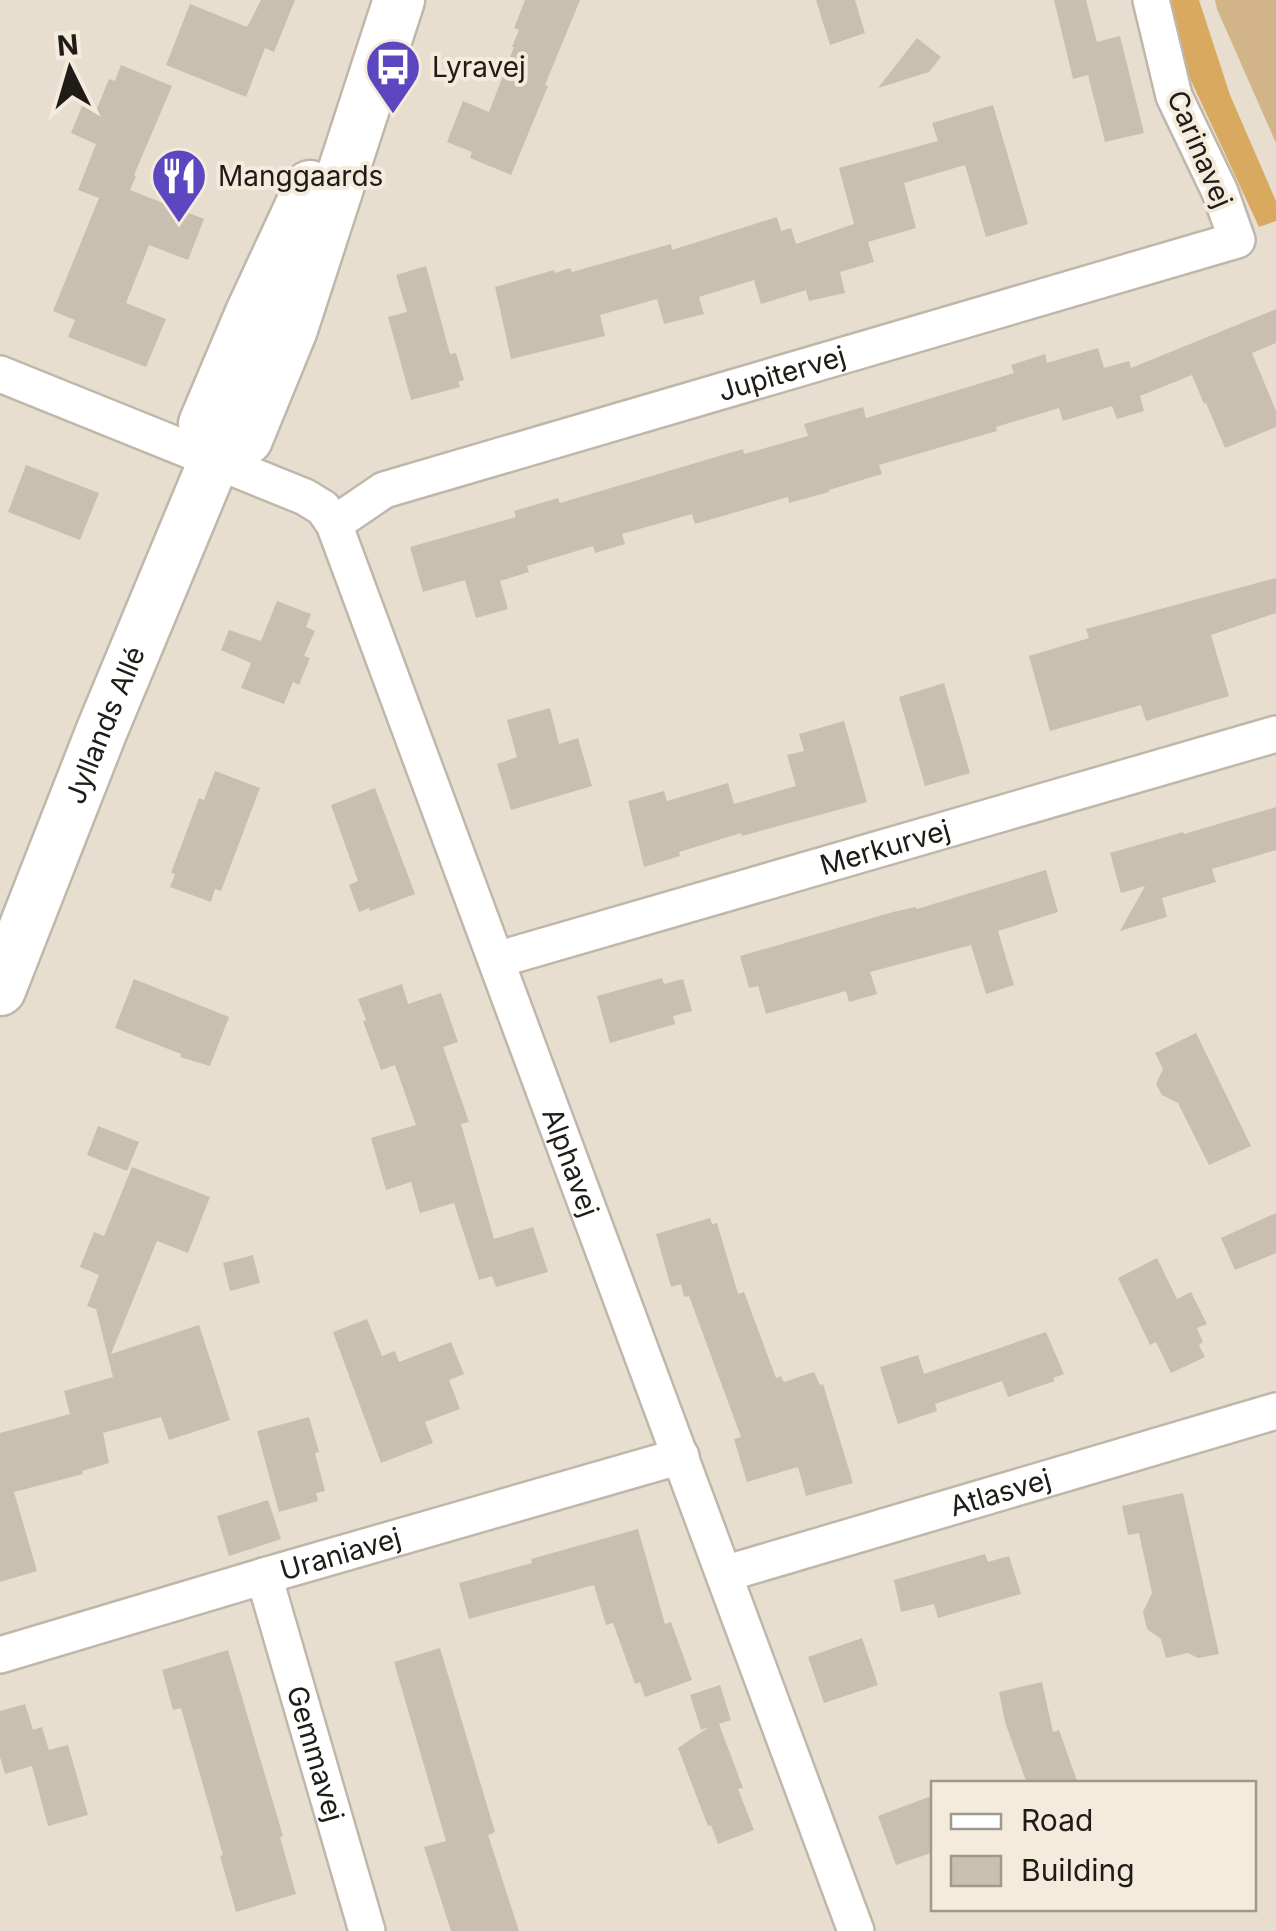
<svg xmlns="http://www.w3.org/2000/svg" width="1276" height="1931" viewBox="0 0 1276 1931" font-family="Inter,sans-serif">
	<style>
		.green { fill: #d1b487 }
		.forest { fill: #d8a95e }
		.building { fill: #c8bfb1 }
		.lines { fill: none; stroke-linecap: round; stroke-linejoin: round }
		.street-casing { stroke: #c0b7aa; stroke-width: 40 }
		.secondary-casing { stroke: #c0b7aa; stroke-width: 55 }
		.street { stroke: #fff; stroke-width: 35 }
		.secondary { stroke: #fff; stroke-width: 50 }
		.labels { text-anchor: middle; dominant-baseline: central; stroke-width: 8; stroke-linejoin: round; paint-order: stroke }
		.poi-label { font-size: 28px; fill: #1f1b16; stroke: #f5ebdd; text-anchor: start }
		.street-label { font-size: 28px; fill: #1f1b16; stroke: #f5ebdd }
	</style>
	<rect width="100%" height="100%" fill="#e7ded0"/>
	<path class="green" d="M1215,0h61v143l-59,-134z"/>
	<path class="forest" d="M1168,0h31l31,95 46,106v20l-17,6 -71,-153z"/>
	<path class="building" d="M261,0h34l-21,52 -9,-4 -19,49 -80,-32 24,-61 57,23z
		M525,0h55l-35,85 3,1 -37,89 -41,-17 2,-6 -25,-10 16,-41 26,11 25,-65h-2l7,-17 -5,-2z
		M816,0h39l10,33 -35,12z
		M1054,0h32l11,42 23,-6 24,97 -39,9 -17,-67 -15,4z
		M917,38l24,19 -12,15 -51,16z
		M121,65l51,21 -38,89 2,1 -6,14 74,29 -16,41 -39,-15 -23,58 40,16 -20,48 -78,-30 7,-17 -22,-9 46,-113 -21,-8 18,-46 -25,-11 11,-27 14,5 13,-32 6,2z
		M993,105l35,119 -42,13 -21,-72 -61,18 12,45 -48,14 6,20 -34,10 5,21 -36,8 -3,-11 -45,14 -7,-24 -55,17 5,17 -40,10 -7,-25 -57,16 5,21 -94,23 -16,-72 59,-17 1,3 15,-5 2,4 99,-28 1,6 105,-33 4,14 10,-3 5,16 58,-20 -15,-56 99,-27 -6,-18z
		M426,266l24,88 6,-1 8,27 -6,2 2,5 -49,13 -23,-83 19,-5 -11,-37z
		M1276,309v34l-24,10 24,58v16l-51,21 -19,-45 -2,1 -12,-29 -52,21 4,15 -27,8 -5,-13 -49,15 -4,-13 -63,19 1,4 -118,34 3,9 -53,16v2l-40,11 -1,-6 -93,27 -3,-10 -70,20 3,10 -30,9 -2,-7 -66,20 2,6 -29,9 8,28 -32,9 -11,-38 -42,12 -13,-45 106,-30 -2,-6 44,-13 2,5 183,-54 1,5 64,-18 -4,-12 59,-17 3,11 148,-45 -3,-8 34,-11 2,9 51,-15 6,20 25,-7 2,7z
		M26,465l73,28 -19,47 -72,-28z
		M1276,578v35l-65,22 18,61 -83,25 -5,-16 -91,26 -21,-75 60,-18 -3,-9z
		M277,601l34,13 -5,13 9,4 -11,25 6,2 -11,27 -6,-3 -9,22 -43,-16 10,-25 -30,-13 8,-20 32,11z
		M944,683l26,90 -45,13 -26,-89z
		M550,708l9,36 19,-6 14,48 -81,24 -14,-46 20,-7 -10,-37z
		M844,721l23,81 -125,34 -1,-3 -62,19 1,4 -36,11 -16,-66 36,-10 3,10 61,-18 6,21 62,-18 -9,-31 17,-4 -5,-17z
		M215,771l45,17 -39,103 -6,-2 -4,13 -41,-15 5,-13 -4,-1 28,-75 5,2z
		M375,788l40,106 -45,17 -1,-3 -10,4 -10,-27 9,-4 -27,-76z
		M1276,807v43l-64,19 4,13 -54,16 5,19 -47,14 25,-45 -24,7 -11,-40 73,-21 1,2z
		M1046,870l12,42 -60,19 16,54 -28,9 -15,-49 -101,27 7,22 -28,8 -3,-11 -80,23 -8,-28 -9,2 -9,-32 153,-44 23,-5 1,2z
		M662,978l2,6 19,-5 9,32 -19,5 2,8 -65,19 -13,-47z
		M134,979l95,38 -19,49 -30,-9 1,-3 -66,-26z
		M402,984l6,20 33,-11 17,49 -15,5 26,75 -8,2 33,115 39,-12 15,45 -52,15 -4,-11 -13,4 -25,-77 -34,10 -9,-31 -25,8 -15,-52 45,-13 -21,-60 -14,5 -18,-49 3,-1 -8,-21z
		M1196,1033l55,113 -42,19 -31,-62 -16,-8 -6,-11 7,-15 -8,-16z
		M98,1126l41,16 -12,29 -40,-16z
		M132,1167l78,30 -22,56 -31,-12 -46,113 88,-29 31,95 -61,20 -8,-23 -58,16 6,30 -27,8 1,3 -69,18 23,79 -37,11v-149l70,-19 -6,-23 49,-14 -17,-68 -9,-3 12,-31 -19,-8 14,-35 10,4z
		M1276,1213v40l-41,17 -14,-32z
		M710,1218l2,6 5,-1 21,71 6,-2 32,86 5,-2 3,6 30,-10 6,13 3,-1 30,99 -47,13 -8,-29 -51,15 -13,-43 7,-2 -52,-141 -5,1 -3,-13 -10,3 -15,-53z
		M253,1255l7,28 -30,8 -7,-28z
		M1157,1258l20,41 14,-7 16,32 -10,4 6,14 -4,3 6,12 -34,16 -15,-31 -6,3 -32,-67z
		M367,1319l15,37 13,-5 4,11 52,-20 13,32 -15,6 11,29 -35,13 8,21 -52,20 -48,-131z
		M1046,1332l18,42 -11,4 2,3 -47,16 -6,-16 -67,23 2,7 -39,13 -18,-57 38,-12 6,19z
		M309,1417l10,35 -4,1 10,38 -9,2 2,8 -39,11 -22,-81z
		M1183,1493l36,161 -21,4 -10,-5 -22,5 -5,-19 -14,-10 -4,-17 9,-19 -13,-60 -11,2 -6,-29z
		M268,1500l13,39 -52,17 -12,-40z
		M638,1529l27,95 6,-2 21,58 -47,17 -5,-15 -5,2 -22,-61 -7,2 -12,-40 -125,34 -10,-36 73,-20 -1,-4z
		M985,1554l3,8 21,-6 12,38 -83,24 -4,-14 -33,8 -7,-32z
		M862,1638l16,47 -54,18 -16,-46z
		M440,1648l55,184 -7,3 31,96h-68l-27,-84 22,-6 -52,-179z
		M228,1650l55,186 -3,1 16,57 -60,18 -16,-56 3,-1 -42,-147 -8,2 -11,-40z
		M1042,1682l11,50 6,-2 19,54h-51l-22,-62 -6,-30z
		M720,1685l11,35 -12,4 24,64 -5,1 16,41 -36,14 -7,-19 -3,1 -30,-78 31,-21 -8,3 -11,-35z
		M25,1704l8,26 9,-3 7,23 19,-5 20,70 -40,11 -16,-60 -27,8 -5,-17v-46z
		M934,1795v57l-38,13 -18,-49z"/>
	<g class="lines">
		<g class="street-casing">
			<g id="street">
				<path id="s1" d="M0,374l305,123 18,11 11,16 522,1407"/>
				<path id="s2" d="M334,524l50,-34 853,-250 -17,-48 -46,-96 -23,-96"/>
				<path id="s3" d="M496,960l780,-226"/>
				<path id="s4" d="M724,1574l552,-163"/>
				<path id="s5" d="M264,1576l103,355"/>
				<path id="s6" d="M0,1655l264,-79 417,-120"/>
			</g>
		</g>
		<g class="secondary-casing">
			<g id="secondary">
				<path d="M214,461l-10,-37 47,-111 59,-127"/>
				<path id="s7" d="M0,990l102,-260 112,-269 33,-22 45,-110 107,-329"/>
			</g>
		</g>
		<use href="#street" class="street"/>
		<use href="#secondary" class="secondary"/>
	</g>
	<defs>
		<g id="bus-pin" transform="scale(2.875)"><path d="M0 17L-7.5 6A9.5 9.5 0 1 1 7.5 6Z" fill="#5d47c0" stroke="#f5ebdd"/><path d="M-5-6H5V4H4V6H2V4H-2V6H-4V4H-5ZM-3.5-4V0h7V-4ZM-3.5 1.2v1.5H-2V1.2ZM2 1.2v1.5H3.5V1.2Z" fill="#fff"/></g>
		<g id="restaurant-pin" transform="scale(2.875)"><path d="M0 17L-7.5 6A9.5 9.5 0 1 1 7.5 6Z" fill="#5d47c0" stroke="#f5ebdd"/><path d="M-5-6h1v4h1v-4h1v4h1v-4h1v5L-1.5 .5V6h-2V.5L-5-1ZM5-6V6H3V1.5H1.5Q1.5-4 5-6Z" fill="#fff"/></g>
	</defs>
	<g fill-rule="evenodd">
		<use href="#bus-pin" x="393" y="67"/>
		<use href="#restaurant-pin" x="179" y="176"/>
	</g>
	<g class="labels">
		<g class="poi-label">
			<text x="432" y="67">Lyravej</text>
			<text x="218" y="176">Manggaards</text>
		</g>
		<g class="street-label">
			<text transform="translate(1200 149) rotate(67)">Carinavej</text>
			<text stroke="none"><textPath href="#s2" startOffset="475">Jupitervej</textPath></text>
			<text stroke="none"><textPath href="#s7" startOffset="285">Jyllands Allé</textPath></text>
			<text stroke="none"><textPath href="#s3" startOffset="405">Merkurvej</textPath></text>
			<text stroke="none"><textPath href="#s1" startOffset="1050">Alphavej</textPath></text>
			<text stroke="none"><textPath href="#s4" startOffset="288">Atlasvej</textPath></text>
			<text stroke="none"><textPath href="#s6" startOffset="355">Uraniavej</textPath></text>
			<text stroke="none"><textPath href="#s5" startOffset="185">Gemmavej</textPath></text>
		</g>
	</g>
	<rect x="931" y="1781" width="325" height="130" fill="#f5ebdd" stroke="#9f988d" stroke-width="2.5"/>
	<rect x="951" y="1814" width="50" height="15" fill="#ffffff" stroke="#9f988d" stroke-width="2.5"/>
	<text x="1021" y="1831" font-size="30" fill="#1f1b16">Road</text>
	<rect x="951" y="1856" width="50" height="30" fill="#c8bfb1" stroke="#9f988d" stroke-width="2.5"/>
	<text x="1021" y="1881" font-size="30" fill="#1f1b16">Building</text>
	<g transform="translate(70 70) rotate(355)" stroke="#f5ebdd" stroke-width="8" paint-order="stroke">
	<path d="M0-8L18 38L0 25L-18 38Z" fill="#1f1b16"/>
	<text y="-15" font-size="28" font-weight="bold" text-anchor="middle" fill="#1f1b16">N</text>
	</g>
</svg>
